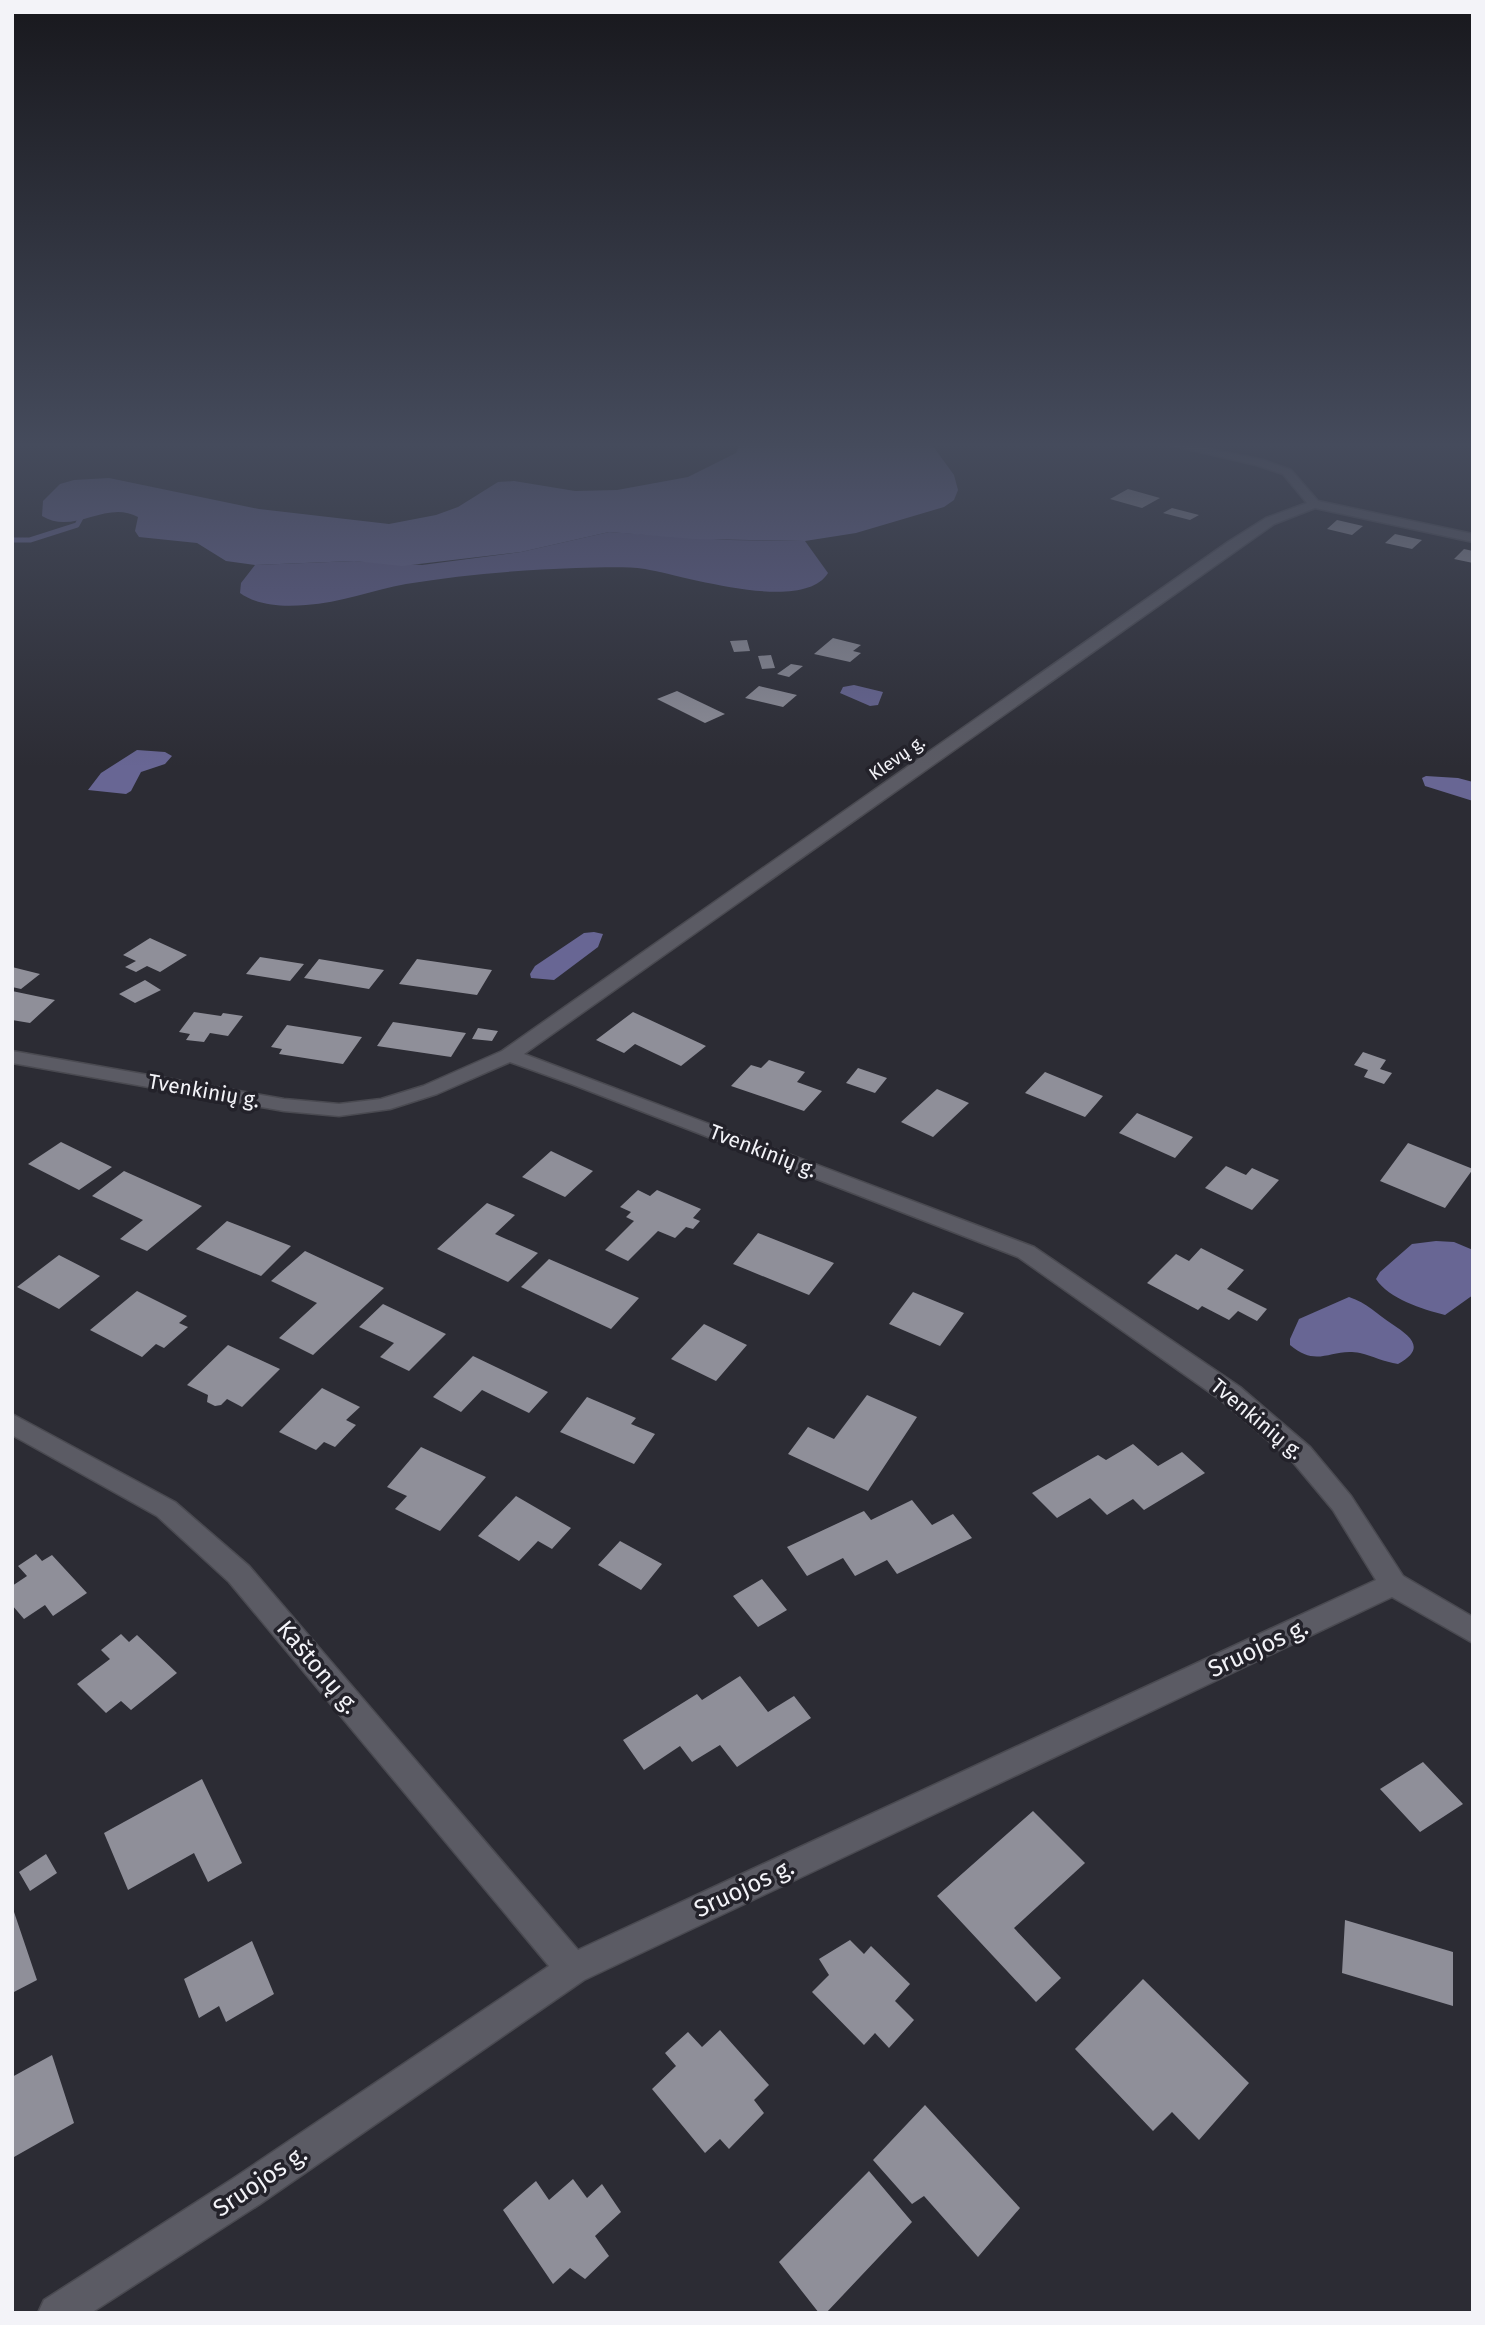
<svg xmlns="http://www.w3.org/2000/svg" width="1485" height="2325" viewBox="0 0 1485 2325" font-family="'Fira Sans',sans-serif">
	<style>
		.forest { fill: #625f8d }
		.water { fill: #686694 }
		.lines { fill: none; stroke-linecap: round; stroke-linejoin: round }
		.stream { stroke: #686694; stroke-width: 5 }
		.building { fill: #8f8f99 }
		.minor-casing { stroke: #4a4a51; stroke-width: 3 }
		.minor { fill: #5b5b64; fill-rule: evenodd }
		.labels { text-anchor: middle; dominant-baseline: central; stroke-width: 7; stroke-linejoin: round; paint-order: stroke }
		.far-street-label { font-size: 18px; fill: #f3f3f8; stroke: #23222a }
		.street-label { font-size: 21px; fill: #f3f3f8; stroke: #23222a }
		.near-street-label { font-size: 24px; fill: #f3f3f8; stroke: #23222a }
	</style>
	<rect width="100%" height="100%" fill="#2c2c34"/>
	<path class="forest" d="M609,532l119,8 77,1 23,32c-25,41 -143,3 -183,-4 -23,-3 -47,-1 -69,-1 -57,2 -115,7 -170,16 -33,6 -66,19 -100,21 -22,2 -48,1 -66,-12l1,-10 14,-18 99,-4 68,4 99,-13z"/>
	<path class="water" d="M736,442h194l24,33 4,15 -4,10 -10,7 -88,26 -51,8 -111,-2 -85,-7 -88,20 -119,14 -48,-5 -99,4 -29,-4 -29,-18 -58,-6 -4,-6 3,-14c-32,-18 -64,19 -96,-1l1,-15 17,-17 14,-4 35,-2 150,31 130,15 47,-9 22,-8 40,-25 16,-1 61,10 42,-1 71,-13 48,-24 3,-6z
		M854,685l29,7 -5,13 -8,1 -30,-13 3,-6z
		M137,750l28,2 7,4 -7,8 -24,8 -10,19 -5,3 -38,-4 13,-17z
		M1426,776l32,2 15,4v19l-48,-15 -3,-8z
		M594,932l9,2 -5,13 -44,33 -23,-2 -1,-4 5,-8 49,-33z
		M1436,1241l18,1 19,8v45l-28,20c-23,-6 -56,-16 -69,-36l4,-7 32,-28z
		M1349,1297c18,6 28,17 43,27 20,13 34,25 6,40 -14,-2 -25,-8 -38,-11 -29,-6 -42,16 -70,-8v-6l9,-20z"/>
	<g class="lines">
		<path class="stream" d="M12,540h18l47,-15 7,-13"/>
	</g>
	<path class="building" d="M1128,489l32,9 -18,10 -32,-9z
		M1172,508l27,7 -9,5 -27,-7z
		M1337,520l26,6 -11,9 -25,-6z
		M1395,534l27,6 -10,9 -27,-6z
		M1464,549l9,2v12l-19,-4z
		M833,638l28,7 -8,6 8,2 -11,9 -36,-8z
		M747,640l3,11 -16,1 -4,-11z
		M771,655l4,13 -13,1 -4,-13z
		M791,664l12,2 -14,11 -12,-3z
		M759,686l38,9 -14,12 -38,-9z
		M677,691l48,23 -20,9 -48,-24z
		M150,938l37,17 -27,17 -13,-6 -11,6 -11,-5 11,-6 -13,-6z
		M260,957l44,7 -14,17 -44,-7z
		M319,959l65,11 -15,19 -65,-11z
		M417,959l75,11 -15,25 -78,-11z
		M12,967l28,7 -19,15 -9,-2z
		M145,980l16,10 -26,13 -16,-9z
		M12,991l43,9 -25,23 -18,-3z
		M194,1012l27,4 2,-3 20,3 -15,20 -18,-3 -6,9 -18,-2 4,-6 -11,-2z
		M633,1012l73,34 -25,20 -46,-22 -11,9 -28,-13z
		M393,1022l73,11 -15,24 -74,-11z
		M287,1025l75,12 -19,27 -64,-10 3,-5 -11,-2z
		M478,1028l20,3 -6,10 -20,-2z
		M1363,1052l23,8 -6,9 12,4 -8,11 -20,-7 4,-7 -14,-5z
		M769,1060l36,12 -8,10 25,9 -18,20 -73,-25 20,-21 10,3z
		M858,1068l29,10 -12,15 -29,-10z
		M1045,1072l58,24 -18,21 -60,-24z
		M937,1089l32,14 -36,34 -32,-15z
		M1137,1113l56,24 -18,21 -56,-25z
		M61,1142l51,25 -33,23 -51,-26z
		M1408,1143l65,26 -28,39 -65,-27z
		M551,1151l42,20 -28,26 -43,-20z
		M1226,1166l20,9 6,-7 27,12 -27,30 -47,-22z
		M124,1171l78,35 -55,45 -27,-12 23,-19 -51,-24z
		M638,1190l12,6 7,-6 44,19 -8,9 7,3 -7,8 -7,-2 -11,11 -17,-7 -30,30 -23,-11 29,-29 -8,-4 5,-5 -11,-5z
		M487,1203l28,12 -20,19 43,19 -30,29 -71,-33z
		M227,1221l64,25 -30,30 -65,-27z
		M758,1233l76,30 -25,32 -76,-31z
		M1201,1248l43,22 -17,19 40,20 -10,12 -19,-10 -9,9 -27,-14 -4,4 -51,-27 29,-29 13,7z
		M305,1251l79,37 -71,67 -34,-17 38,-35 -46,-22z
		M59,1255l41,21 -41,33 -42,-22z
		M549,1259l90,39 -28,31 -90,-42z
		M137,1291l50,25 -8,7 9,4 -24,21 -8,-4 -14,13 -52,-27z
		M913,1292l51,21 -24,33 -51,-22z
		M383,1304l63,30 -37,37 -29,-14 14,-14 -35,-16z
		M704,1324l43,21 -31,36 -45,-22z
		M228,1345l52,24 -38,38 -15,-8 -6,6 -6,1 -8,-4 1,-7 -21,-10z
		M473,1356l75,36 -19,21 -47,-23 -21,22 -28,-15z
		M322,1388l38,19 -14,13 10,5 -21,22 -11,-5 -8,8 -37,-18z
		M867,1395l50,22 -49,74 -80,-37 20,-27 26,12z
		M587,1397l49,21 -5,6 24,10 -21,30 -74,-32z
		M1133,1444l25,22 24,-14 23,21 -61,37 -11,-11 -26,16 -17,-17 -33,20 -25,-25 66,-38 8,5z
		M421,1447l65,30 -46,54 -45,-22 12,-13 -20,-9z
		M516,1496l55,32 -19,21 -14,-8 -19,20 -41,-25z
		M912,1500l20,25 21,-11 19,24 -75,36 -10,-14 -32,16 -12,-18 -36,18 -20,-29 77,-36 7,9z
		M620,1541l42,23 -21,26 -43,-25z
		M36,1554l6,7 10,-6 35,38 -34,23 -8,-11 -21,14 -12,-14v-19l15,-10 -9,-10z
		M762,1579l25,31 -29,17 -25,-31z
		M121,1634l8,8 8,-7 40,38 -46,37 -10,-9 -15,12 -29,-29 33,-25 -9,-9z
		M740,1676l28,36 26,-16 17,22 -74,49 -17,-22 -28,17 -12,-16 -36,24 -21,-30 74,-46 5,6z
		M1423,1762l40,42 -43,28 -40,-43z
		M202,1779l40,84 -34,19 -14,-29 -66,37 -24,-57z
		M1033,1811l52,52 -71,65 47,50 -25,24 -99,-106z
		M46,1854l11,19 -27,18 -11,-19z
		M12,1906l25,74 -25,13z
		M1345,1920l108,32v54l-111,-33z
		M850,1940l14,14 7,-8 39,38 -15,17 19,19 -25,28 -14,-15 -11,12 -52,-53 17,-17 -10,-16z
		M252,1941l22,53 -48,28 -7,-16 -20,12 -15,-39z
		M1143,1979l106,104 -50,57 -27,-28 -19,19 -78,-82z
		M720,2030l49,55 -15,15 10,13 -35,36 -9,-10 -15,14 -53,-64 24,-23 -11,-13 23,-21 14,15z
		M52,2055l22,68 -60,34 -2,-80z
		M925,2105l95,103 -42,49 -54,-61 -12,8 -39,-44z
		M869,2171l43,51 -86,91h-7l-40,-51z
		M573,2179l14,19 15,-14 19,28 -26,24 14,20 -24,23 -15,-11 -17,16 -50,-74 33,-29 13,19z"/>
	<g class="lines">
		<g class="minor-casing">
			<path id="minor" d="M1157,442h19l87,18 28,10 27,31 155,33v8l-158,-34 -41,16 -750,530 510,193 206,140 70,60 41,49 52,80 70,41v26l-81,-46 -808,383 -324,224 -169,109h-53l6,-13 190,-122 315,-212 -320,-384 -72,-66 -145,-81v-21l163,88 74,64 329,384 798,-370 -43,-70 -41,-49 -70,-60 -204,-144 -444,-172 -64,-23 -73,32 -47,15 -51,7 -55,-5 -272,-48v-12l272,48 55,5 42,-5 42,-13 79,-35 726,-509 38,-24 41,-15 -24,-29 -27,-9z"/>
		</g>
		<use href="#minor" class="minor"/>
	</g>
	<linearGradient id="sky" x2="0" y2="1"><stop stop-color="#18181d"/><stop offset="0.58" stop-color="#454b5c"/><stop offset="1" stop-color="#454b5c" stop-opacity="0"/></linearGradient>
	<rect width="1485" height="767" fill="url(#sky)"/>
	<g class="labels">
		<g class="far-street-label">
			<text transform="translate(897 758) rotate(-35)">Klevų g.</text>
		</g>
		<g class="street-label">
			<text transform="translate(204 1091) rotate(10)">Tvenkinių g.</text>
			<text transform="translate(763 1151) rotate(21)">Tvenkinių g.</text>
			<text transform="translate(1257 1419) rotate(40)">Tvenkinių g.</text>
		</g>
		<g class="near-street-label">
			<text transform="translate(1258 1648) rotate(-25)">Sruojos g.</text>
			<text transform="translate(318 1667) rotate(50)">Kaštonų g.</text>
			<text transform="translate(744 1888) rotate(-25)">Sruojos g.</text>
			<text transform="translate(260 2181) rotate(-34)">Sruojos g.</text>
		</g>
	</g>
	<rect width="1485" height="2325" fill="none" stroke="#f3f3f8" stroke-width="28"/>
</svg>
